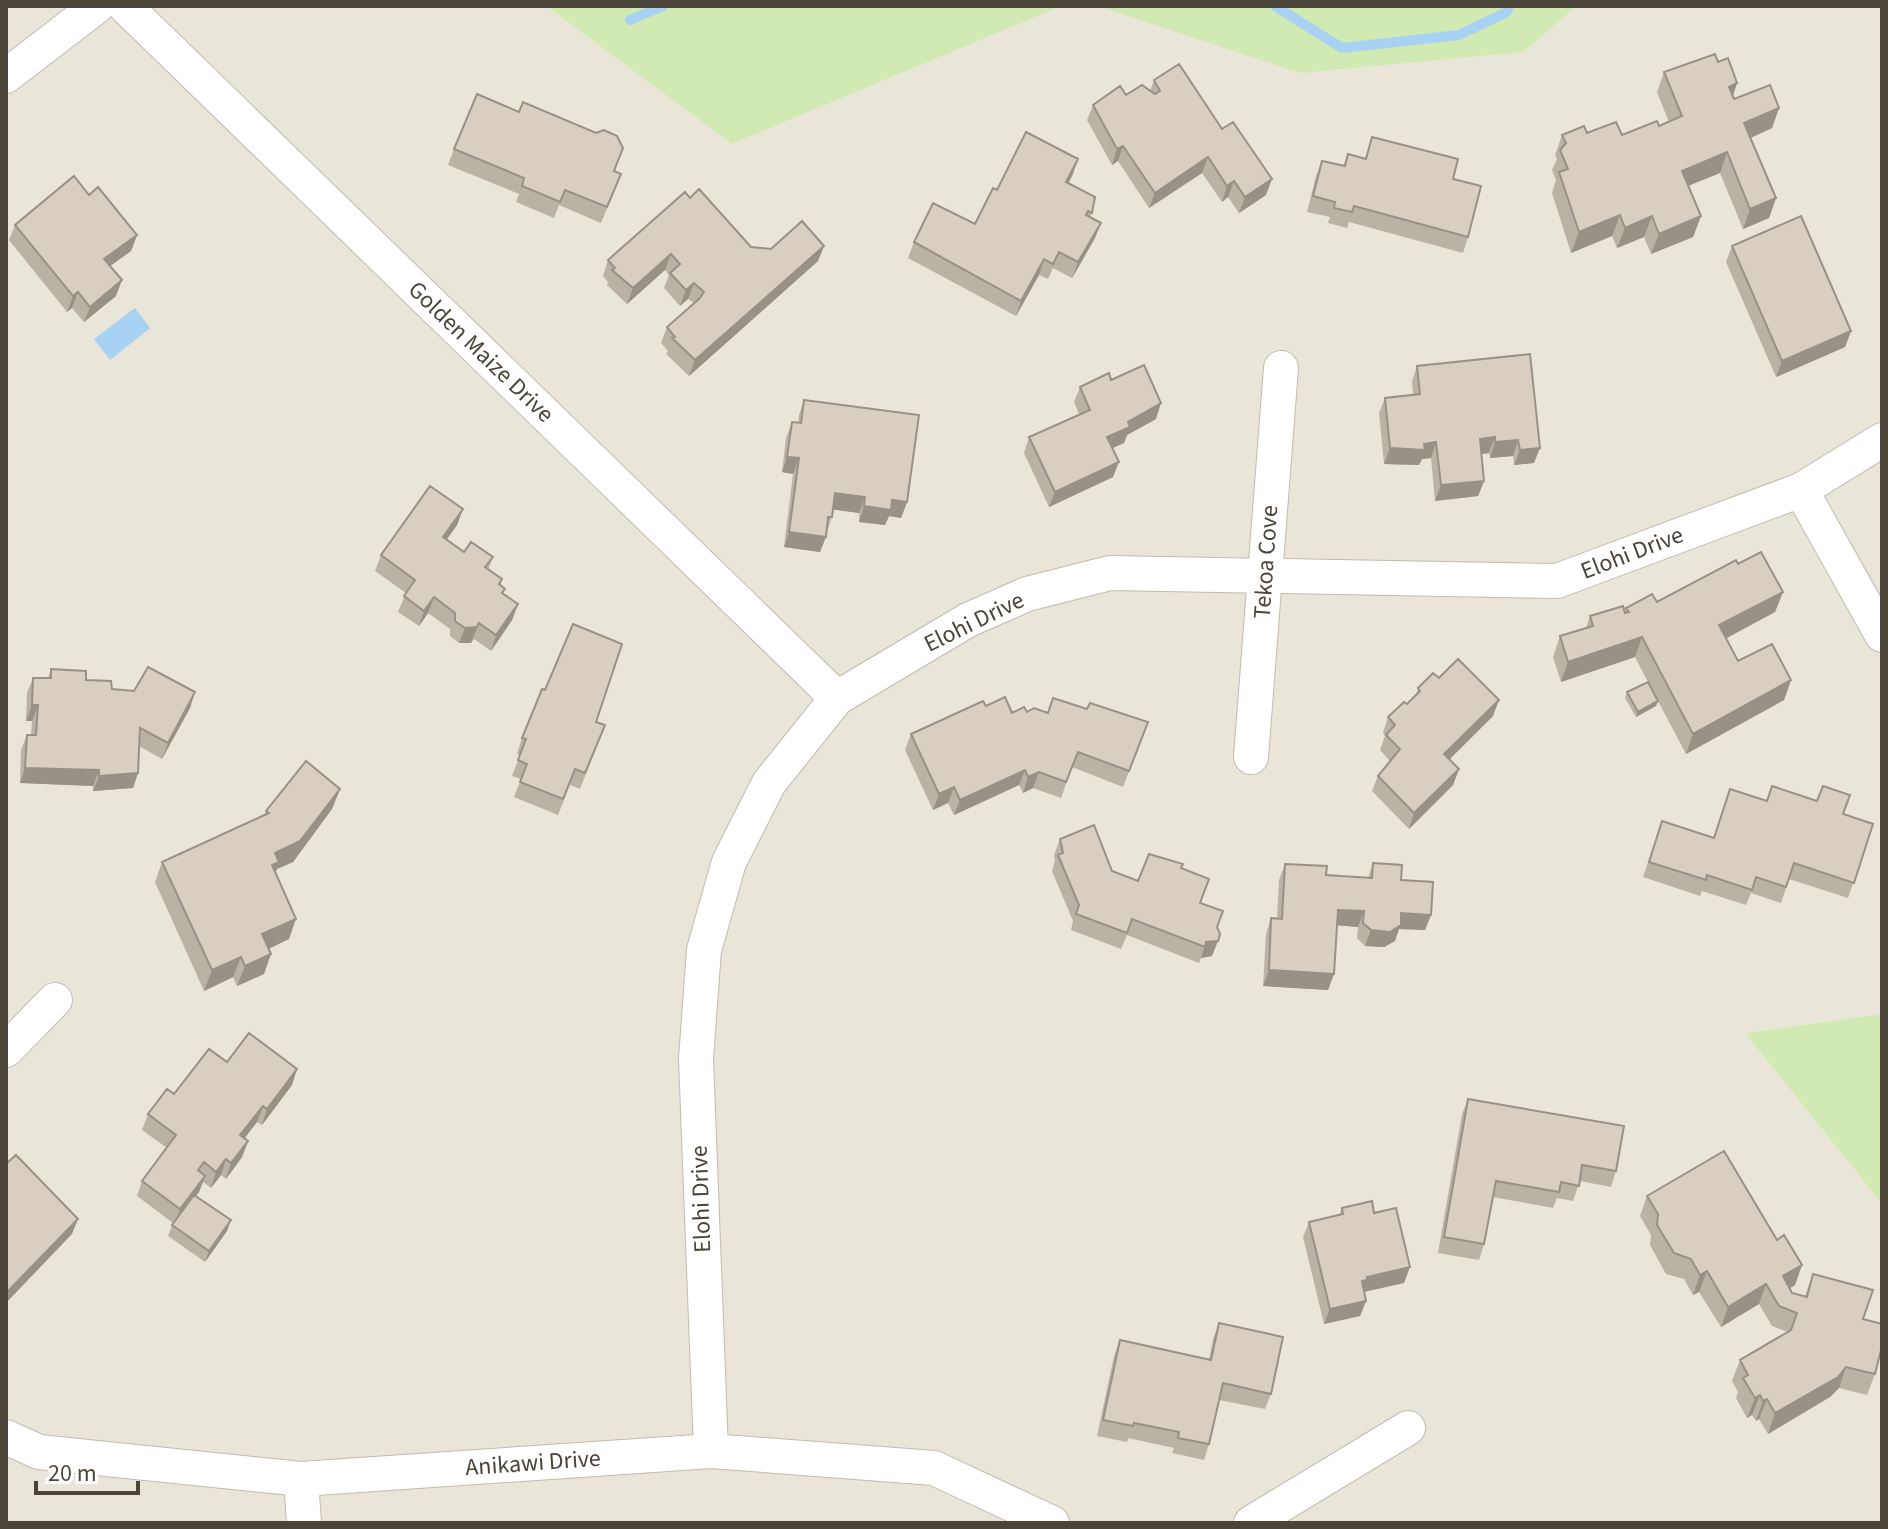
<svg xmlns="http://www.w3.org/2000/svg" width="1888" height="1529" viewBox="0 0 1888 1529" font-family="'Source Sans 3',sans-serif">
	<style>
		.residential { fill: #eae5d9 }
		.green { fill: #d1eab3 }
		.water { fill: #a7d2f3 }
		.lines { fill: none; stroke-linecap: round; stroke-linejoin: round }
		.stream { stroke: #a7d2f3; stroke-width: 10 }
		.minor-casing { stroke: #c2bbad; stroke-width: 36 }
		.minor { stroke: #fff; stroke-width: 34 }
		.wall { fill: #bab2a5 }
		.shaded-wall { fill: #979186 }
		.building { fill: #d8cfc0; stroke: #979186; stroke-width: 2 }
		.labels { text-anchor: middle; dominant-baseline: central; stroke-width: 8; stroke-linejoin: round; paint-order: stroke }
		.street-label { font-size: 24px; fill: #4b4438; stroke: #fff }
	</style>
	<rect width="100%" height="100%" fill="#f6f3eb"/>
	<path class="residential" d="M6,6h543l183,138 330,-138h36l425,46 54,-46h305v1008l-137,19 137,171v319h-1876z"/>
	<path class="green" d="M1062,6l-330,138 -184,-137 1,-1z
		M1098,6h479l-54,46 -223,21z
		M1882,1014v190l-137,-171z"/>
	<path class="water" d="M135,308l15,20 -40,32 -16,-21z"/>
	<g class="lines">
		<path class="stream" d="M1275,6l67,42 117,-13 48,-23 2,-6
			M630,20l33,-14"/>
		<g class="minor-casing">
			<path id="minor" d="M125,6l712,692
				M6,76l91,-70
				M1801,490l81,145
				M1251,757l30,-389
				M6,1050l49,-50
				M6,1437l33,15 262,27 410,-28 223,17 118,55
				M711,1451l-15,-392 8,-109 25,-88 40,-79 68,-85 131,-78 59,-26 83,-21 447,8 244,-91 81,-50
				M301,1479l3,44
				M1251,1523l157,-95"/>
		</g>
		<use href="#minor" class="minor"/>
	</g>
	<path class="wall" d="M1718,62l19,21 -4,13 1,3 45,9 -7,20 -22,10 26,60 -7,20 -26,11 -23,-56 -32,13 13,30 -8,21 -42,17 -7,-17 -27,11 -5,-12 -41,17 -19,-60 4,-13 -4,-10 5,-11 -2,-4 7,-20 25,-2 35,2 37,-9 10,-4 -12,-30 7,-20z
		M1154,80l112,115 -27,18 -11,-16 -6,5 -20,-29 -53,35 -31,-47 -6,4 -25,-45 6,-15 33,-10 24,-4z
		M1372,137l81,42 15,58 -5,16 -114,-31 -2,6 -19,-5 2,-6 -23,-5 9,-36 6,-15 21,5 5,-12 17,5z
		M454,149l160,22 1,19 -14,33 -42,-18 -5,13 -38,-16 3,-8 -71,-29z
		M1073,174l-5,9 24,30 -2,4 5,21 -23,40 -19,-10 -5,11 -9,-4 -23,41 -108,-58 6,-16 61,-18 22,-34z
		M89,195l48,40 -6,16 -21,15 6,30 -32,26 -12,-14 -5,4 -58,-72 6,-15z
		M690,198l61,49 20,2 53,-3 -6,15 -129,115 -23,-22 2,-3 -7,-8 6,-16 27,-24 -6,-4 -8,7 -16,-18 5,-13 -4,-5 -38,34 -20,-19 1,-3 -5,-6 5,-16z
		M1732,246l119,85 -6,16 -69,30 -50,-115z
		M1530,354l4,109 -20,2 -1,-9 -23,2 -1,-5 -8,1 3,27 -6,15 -43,5 -4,-43 -9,1 -3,6 -35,-1 -5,-51 6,-15 28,-3 -1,-14 5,-15z
		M1111,380l45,39 -29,16 -3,8 -12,5 1,29 -64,30 -25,-54 5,-16 50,-23 -5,-12 6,-15z
		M804,400l103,102 -6,16 -12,-2 -4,9 -26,-3v-9l-26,-4 -1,8 -12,35 -36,-5 9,-73 -11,-2 4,-34 6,-16 6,1 1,-8z
		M463,509l-6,16 -10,14 17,13 29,5 -5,13 14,9 -2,6 5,4 -2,5 15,10 -6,16 -21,31 -17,-12 -3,4h-12l-9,-7v-7l-22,-16 -9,13 -21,-14 8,-19 -31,-22 6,-16z
		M1738,564l45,28 -8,20 -49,26 12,23 53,19 -7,20 -98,54 -28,-53 -2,5 -20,11 -11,-19 2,-6 21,-10 -13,-25 -74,25 -8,-25 7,-21 26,-8 4,-12 35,-4 1,-4 31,-6z
		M51,669l61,20 78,19 -28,51 -23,-13 -1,27 -5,15 -40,3v-5l-73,-3 1,-33 6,-15h4l1,-14h-6l1,-28 6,-15h15z
		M1439,678l54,38 -44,43 10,10 -6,16 -44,44 -37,-38 6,-15 12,-15 -10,-11 5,-14 -2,-3 5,-16 19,-13 9,-9 2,-7z
		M1053,698l34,11 61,13 -25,65 -51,-20 -11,31 -28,-10 -10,5 -4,-8 -65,30 -6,-12 -15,7 -28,-60 6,-16 75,-28 26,7h35z
		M596,722l3,19 -19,48 -10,-4 -12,30 -44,-18 7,-18 -9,-3 8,-21 -3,-1 5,-16z
		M1772,786l101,38 -25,74 -59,-19 -8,24 -30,-10 -5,12 -44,-14 -2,5 -57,-19 19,-56 51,17 53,-37z
		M340,789l-8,20 -39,53 -16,7 -2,4 14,66 -20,10 -5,25 -27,12 -4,-9 -29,14 -49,-109 7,-20 102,-46 2,-5z
		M1060,839l52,32 26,10 43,-13 19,35 20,31 -8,22 -11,2 -2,5 -72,-28 -6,14 -50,-19 2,-9 -21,-50 3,-10 -1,-6z
		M1373,863l28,17 30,35 -6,15 -26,-1 -4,12 -11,6 -19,-1 -8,-8 1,-11 -21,-2 -9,65 -65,-4 3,-52 5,-16h6l2,-38 6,-16 41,11 42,3z
		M227,1062l65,23 -30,40 -5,-3 -13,16 4,3 -6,16 -16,22 -5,-4 -10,13 -8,-6 -4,10 -3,4 31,35 -22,31 -37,-26 5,-13 -36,-27 5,-15 25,-33 -25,-18 6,-16z
		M1468,1099l148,72 -5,16 -31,-6 -7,20 -16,-3 -4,10 -60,-11 -9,47 -5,16 -41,-7 24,-139z
		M1647,1196l130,44 25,25 -7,20 -5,3 2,5 13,3 8,-22 50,45 12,55 -8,21 -28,-7 -9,9 -62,37 -9,-15 -3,2 -4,-6 -5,3 -11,-20 2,-6 -6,-11 8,-21 48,-28 -16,-6 -13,-22 -38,23 -22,-35 -6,3 -9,-16 -18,-5 -16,-29 1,-10 -11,-19z
		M1342,1208l32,5 30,70 -40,9 2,9 -6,15 -36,8 -21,-87 6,-15 30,-7z
		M1219,1323l52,71 -6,15 -46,-9 -10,44 -5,16 -32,-7 2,-5 -46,-10 -1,4 -30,-6 17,-80 6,-16 89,19 4,-20z"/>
	<path class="shaded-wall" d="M1737,83l-7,21 -1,-17z
		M1779,108l-7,20 -35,16 7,-21z
		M1123,146l-5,15 -6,4 5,-16z
		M1727,152l-7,21 -45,18 7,-20z
		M1208,157l-6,16 -53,35 6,-15z
		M1078,159l-5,15 -12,24 5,-16z
		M1272,179l-6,16 -27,18 6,-16z
		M1234,181l-6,16 -6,5 5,-16z
		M1776,198l-7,20 -26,11 7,-20z
		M1620,215l-8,21 -41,17 8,-21z
		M1652,216l-8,21 -27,11 8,-20z
		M1701,216l-8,21 -42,17 8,-20z
		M1101,223l-6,15 -23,40 6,-16z
		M137,235l-6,16 -32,23 5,-15z
		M824,246l-6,15 -129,115 6,-16z
		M671,254l-6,16 -38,34 6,-16z
		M1044,259l-5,16 -23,41 5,-15z
		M122,280l-6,16 -32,26 6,-15z
		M694,283l-6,16 -8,7 6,-16z
		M78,292l-6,16 -5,4 6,-16z
		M1851,331l-6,16 -69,30 6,-16z
		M1161,403l-5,16 -29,16 -3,8 -22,10 5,-16 21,-15z
		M1495,437l-6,16 -15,2 6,-16z
		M1518,440l-5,16 -23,2 5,-16z
		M1436,442l-5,16 -9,1 -3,6 -35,-1 6,-16z
		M1540,448l-6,15 -20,2 6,-15z
		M787,457l12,1 -6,16 -11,-2z
		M1119,462l-6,15 -64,30 6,-15z
		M1484,481l-6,15 -43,5 6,-16z
		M835,493l30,4 -6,16 -30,-4z
		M892,500l15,2 -6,16 -12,-2 -4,9 -26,-3 5,-16z
		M463,509l-6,16 -19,27 5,-15z
		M789,532l37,5 -6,15 -36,-5z
		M1783,592l-8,20 -63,34 7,-21z
		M434,597l-6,16 -9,13 5,-15z
		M518,604l-6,16 -21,31 5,-16z
		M479,623l-8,20h-12l6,-15z
		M1642,637l-7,20 -74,25 7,-20z
		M1791,680l-7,20 -98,54 7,-20z
		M195,692l-5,16 -28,51 6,-16z
		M1499,700l-6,16 -54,54 5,-16z
		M1658,701l-2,5 -20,11 2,-5z
		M32,705h6l-6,16h-6z
		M25,768l74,2 -6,16 -73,-3z
		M1459,769l-6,16 -44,44 5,-16z
		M1025,770l-6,15 -65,30 6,-15z
		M1039,772l-6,16 -10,5 5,-16z
		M138,773l-5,15 -40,3 6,-15z
		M954,787l-6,16 -15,7 6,-16z
		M340,789l-8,20 -39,53 -16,7 -5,13 -8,3 11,-32z
		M1338,910l26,1 -6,16 -25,-2z
		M1401,913l30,2 -6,15 -26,-1 -4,12 -11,6 -19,-1 6,-16z
		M296,919l-7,20 -34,16 7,-21z
		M1218,941l-6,15 -11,2 5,-16z
		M271,954l-7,20 -27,12 8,-20z
		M241,957l-8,20 -29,14 8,-21z
		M1269,970l65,4 -6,16 -65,-4z
		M297,1069l-5,16 -30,40 5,-16z
		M263,1106l-6,16 -22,29 5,-16z
		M248,1141l-6,16 -16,22 5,-16z
		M226,1159l-5,16 -10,13 5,-16z
		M205,1176l-6,16 -24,33 5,-16z
		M78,1219l-6,15 -66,69v-10z
		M231,1220l-4,11 -22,31 4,-11z
		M1802,1265l-7,20 -20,12 8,-21z
		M1410,1267l-6,16 -41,9 -1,-11 5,-4z
		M1707,1271l-8,21 -6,3 7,-20z
		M1766,1284l-7,20 -38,23 7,-20z
		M1366,1301l-6,15 -36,8 6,-15z
		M1846,1367l-7,21 -9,9 -62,37 7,-21z
		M1760,1395l-8,20 -5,3 8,-20z
		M1767,1399l-8,20 -3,2 7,-20z"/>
	<path class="building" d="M1715,54l3,8 10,-4 9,25 -8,4 5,12 36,-14 9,23 -35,15 32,75 -26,11 -23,-57 -45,19 19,45 -42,18 -7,-18 -27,12 -5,-13 -41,17 -20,-60 9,-3 -8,-19 6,-7 -4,-8 22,-9 3,7 29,-11 6,13 35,-14 2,5 23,-10 -18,-44z
		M1179,64l43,65 11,-7 39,57 -27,18 -11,-16 -7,5 -19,-29 -53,36 -32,-47 -6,3 -24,-44 27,-19 6,9 16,-10 13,9 5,-3 -6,-11z
		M477,94l42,18 4,-10 73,31 8,-3 13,6 6,12 -9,23 7,3 -14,33 -42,-17 -5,12 -38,-16 2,-8 -70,-29z
		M1026,132l52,27 -12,23 29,15 -3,16 -4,-2 -2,4 15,8 -23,39 -19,-10 -6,12 -9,-5 -23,42 -107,-59 19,-39 42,21 18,-36 4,2z
		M1372,137l86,22 -5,20 28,7 -13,51 -114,-31 -2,6 -18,-4 1,-6 -22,-6 9,-35 23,5 3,-12 18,5z
		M74,176l15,19 9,-8 39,48 -33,24 18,21 -32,27 -12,-15 -5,4 -58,-71z
		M699,189l52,58 20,2 31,-28 22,25 -129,114 -23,-22 3,-1 -8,-10 33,-29 4,-6 -10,-9 -8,7 -16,-17 10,-9 -9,-10 -38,34 -21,-18 3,-2 -7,-8 77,-68 5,6z
		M1801,216l50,115 -69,30 -50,-115z
		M1530,354l10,94 -20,2 -2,-10 -23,2v-5l-15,2 4,42 -43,4 -5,-43 -12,2 1,6 -35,-2 -5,-50 35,-4 -3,-28z
		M1144,365l17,38 -33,19 2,5 -23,10 12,25 -64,30 -26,-55 61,-27 -10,-23 29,-14 2,7z
		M804,400l115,15 -12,87 -15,-2 -1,10 -27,-4 1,-9 -30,-4 -3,24h-4l-2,20 -37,-5 10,-74 -12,-1 5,-35 9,1z
		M430,486l33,23 -20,28 21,15 7,-10 22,15 -8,10 17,12 -3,5 6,5 -3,4 16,11 -22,31 -17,-12 -2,4 -12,1 -10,-7v-8l-21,-16 -10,14 -20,-15 11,-16 -34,-25z
		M1761,552l22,40 -64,33 19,36 34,-17 19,36 -98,54 -51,-97 -74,25 -8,-26 33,-10 -3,-10 33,-10 2,7 4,-1 -3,-4 26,-14 5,8 79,-42 2,4z
		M573,624l49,20 -26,78 9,3 -20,48 -10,-4 -12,30 -43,-17 7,-18 -9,-4 8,-21 -4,-1 20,-49 3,1z
		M1458,659l41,41 -55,54 15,15 -45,44 -36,-37 22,-27 -14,-14 9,-10 -7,-8 16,-15 3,2 13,-13 -2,-3 15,-15 6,5z
		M148,667l47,25 -27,51 -28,-15 -2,45 -39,3v-6l-74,-2 2,-33h9l2,-30h-6l1,-27h18v-9l35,2v9l25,1 1,8 22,2z
		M1648,682l10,19 -20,11 -11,-20z
		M1005,697l7,16 12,-6 3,5 7,-4 14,5 5,-15 34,11 3,-6 58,19 -19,49 -51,-19 -12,30 -27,-10 -11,5 -3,-7 -65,30 -6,-13 -15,7 -28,-60 72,-33 3,5z
		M306,761l34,28 -40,52 -25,12 4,9 -7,3 24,54 -34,15 9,20 -26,12 -4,-9 -29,13 -50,-108 107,-49 -3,-2z
		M1772,786l45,15 6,-15 27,9 -7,19 30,10 -19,59 -60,-20 -8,24 -30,-10 -4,13 -45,-15 -1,5 -57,-18 13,-41 52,17 16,-49 37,12z
		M1094,825l18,46 26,10 11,-27 34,10 -2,4 28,11 -9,24 23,8 -6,16 3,7 -2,7 -12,1 -1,5 -73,-28 -5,14 -51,-19 3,-9 -21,-50 5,-2 -3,-14z
		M1373,863l29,2 -1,15 32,2 -2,33 -30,-2v12l-11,7 -19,-2 -8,-7 1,-12 -26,-1 -4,64 -65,-4 2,-52 11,1 3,-55 42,2 -1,9 46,3z
		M249,1033l48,36 -30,40 -4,-3 -23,29 8,6 -17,22 -5,-4 -10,13 -12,-10 -6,8 7,6 -25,33 -38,-28 34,-46 -28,-21 19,-25 7,5 35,-45 18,13z
		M1468,1099l156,27 -8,45 -34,-6 -3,21 -18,-4 -2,10 -63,-11 -12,63 -40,-7z
		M1724,1151l53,89 7,-5 18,30 -19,11 9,17 15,4 6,-23 60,16 -10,29 19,5v22l-7,28 -29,-7 -8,10 -63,36 -8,-14 -4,2 -3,-6 -5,3 -12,-20 5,-3 -8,-15 51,-30 6,-17 -18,-7 -13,-22 -38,23 -21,-36 -7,4 -9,-16 -17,-6 -17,-28 1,-11 -11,-18z
		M16,1155l62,64 -72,74v-130h1z
		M194,1195l37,25 -22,31 -37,-26z
		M1372,1201l2,12 22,-5 14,59 -43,10v3l-5,1 4,20 -36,8 -21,-87 34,-8 -1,-6z
		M1219,1323l64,14 -12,57 -48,-11 -14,61 -31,-6 1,-6 -45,-9 -1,3 -30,-6 17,-80 91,20z"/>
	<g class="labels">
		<g class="street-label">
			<text transform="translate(481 352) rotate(44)">Golden Maize Drive</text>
			<text transform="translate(1632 553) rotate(-21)">Elohi Drive</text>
			<text transform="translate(1266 562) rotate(-86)">Tekoa Cove</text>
			<text transform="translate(974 622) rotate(-26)">Elohi Drive</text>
			<text transform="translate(701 1199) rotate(-92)">Elohi Drive</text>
			<text transform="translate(533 1463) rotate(-4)">Anikawi Drive</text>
		</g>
	</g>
	<rect width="1888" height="1529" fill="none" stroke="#4b4438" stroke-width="16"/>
	<path d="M36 1481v12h102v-12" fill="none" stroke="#4b4438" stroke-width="4"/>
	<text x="48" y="1481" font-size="24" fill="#4b4438" stroke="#ffffff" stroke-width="6" paint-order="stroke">20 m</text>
</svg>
